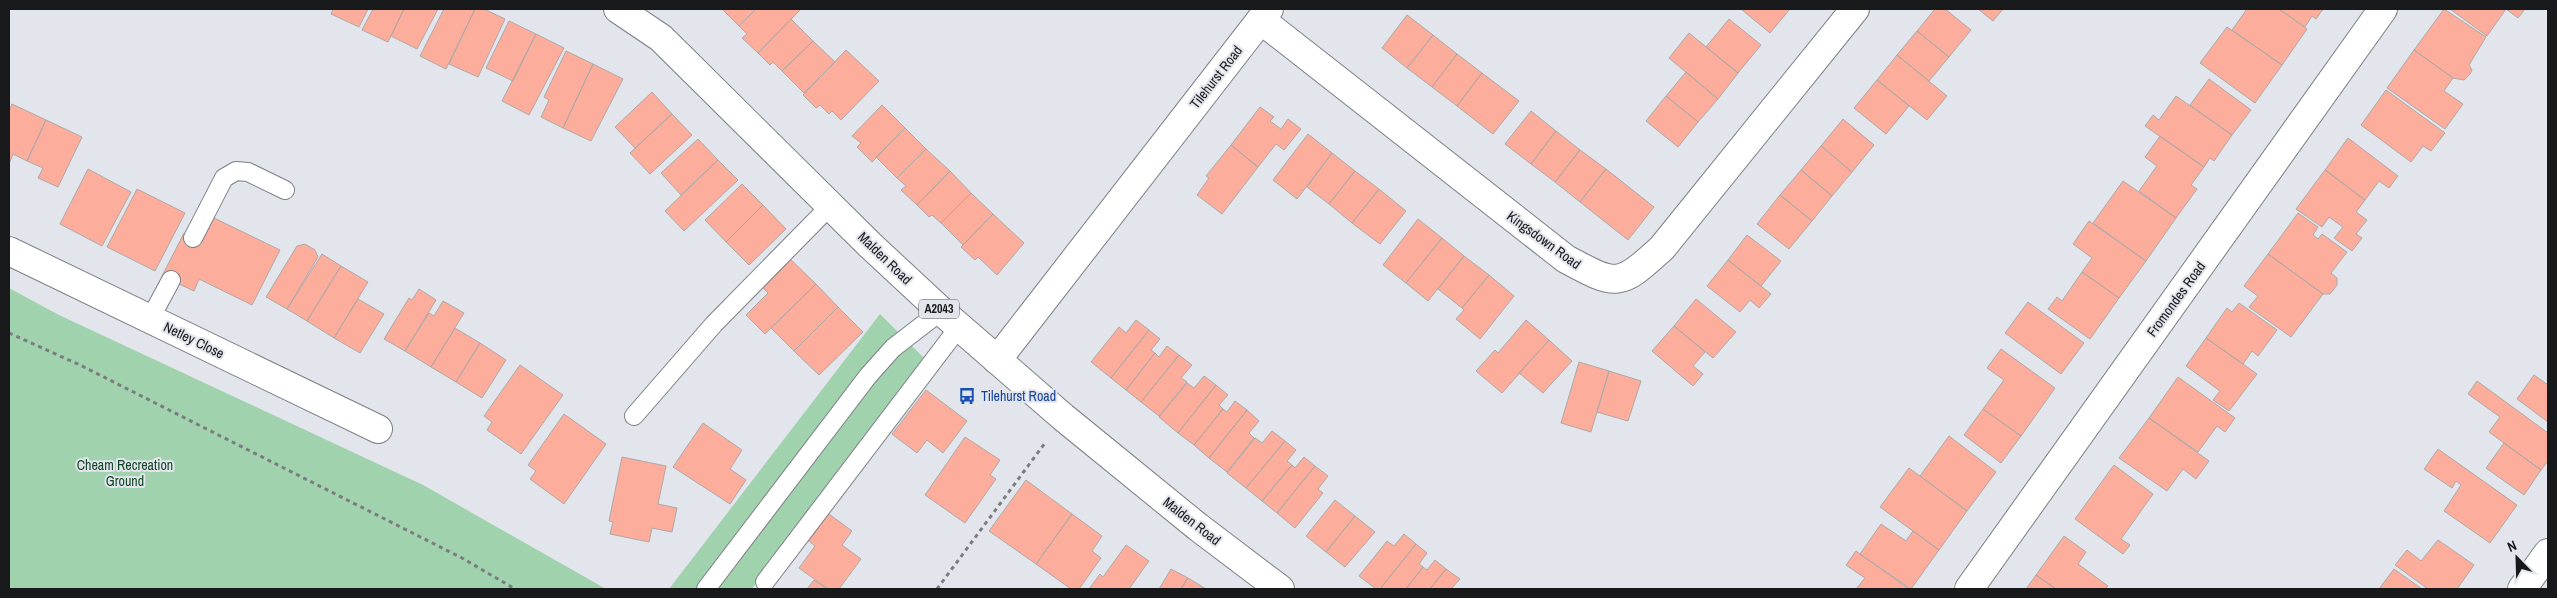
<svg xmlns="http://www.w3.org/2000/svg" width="2557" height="598" viewBox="0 0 2557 598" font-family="'Archivo Narrow',sans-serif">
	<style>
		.green { fill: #a1d2ae }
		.building { fill: #fdad9b; stroke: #afa8a7 }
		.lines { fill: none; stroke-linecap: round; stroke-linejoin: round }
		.lane-casing { stroke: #7c7f84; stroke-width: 20 }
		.street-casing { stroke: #7c7f84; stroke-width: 30 }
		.primary-casing { stroke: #7c7f84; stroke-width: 30 }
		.path { stroke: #7b7d81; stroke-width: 3; stroke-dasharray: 4 4; stroke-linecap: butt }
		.lane { stroke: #fff; stroke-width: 18 }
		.street { stroke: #fff; stroke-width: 28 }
		.primary { stroke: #fff; stroke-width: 28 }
		.labels { text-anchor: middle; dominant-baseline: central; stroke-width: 4; stroke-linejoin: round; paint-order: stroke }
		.shield { fill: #e2e5eb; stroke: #555659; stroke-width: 1 }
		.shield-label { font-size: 12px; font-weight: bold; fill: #18191b }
		.street-label { font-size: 14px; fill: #18191b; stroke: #e2e5eb }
		.transit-label { font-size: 14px; fill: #164399; stroke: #e2e5eb; text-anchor: start }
		.park-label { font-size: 14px; fill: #114626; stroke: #e2e5eb }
	</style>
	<rect width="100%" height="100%" fill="#e2e5eb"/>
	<path class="green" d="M9,288l50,27 364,170 183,104h-597z
		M880,314l46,46 -114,145 -60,84h-83z"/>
	<path class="building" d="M333,9h35l-9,18 -28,-13z
		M373,9h31l-16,33 -26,-12z
		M404,9h34l-21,40 -26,-13z
		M444,9h31l-29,60 -26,-13z
		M475,9h9l21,10 -27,58 -29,-13z
		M722,9h34l-17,17z
		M756,9h45l-43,44 -16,-15 5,-4 -8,-8z
		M1741,9h49l-20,24z
		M1935,9h10l26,21 -22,27 -32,-26z
		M1978,9h25l-10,12z
		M2247,9h32l28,20 -25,36 -50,-35z
		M2279,9h44l-7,10 -4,-3 -7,11z
		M2444,9l42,28 -17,28 3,5 -2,4 -6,6 -11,-2 -39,-28z
		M2450,9h56l-19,27z
		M2506,9h19l-7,9z
		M1407,15l26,20 -26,33 -25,-20z
		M791,19l22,22 -31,30 -9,-9 -3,3 -12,-12z
		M1729,19l32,26 -23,28 -32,-26z
		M509,21l27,13 -23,47 -27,-13z
		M2227,27l55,38 -27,38 -55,-40z
		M1917,31l32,26 -20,24 -32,-26z
		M1689,33l49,40 -20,26 -49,-41z
		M536,34l28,14 -35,67 -27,-14z
		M1433,35l24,19 -25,33 -25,-19z
		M813,41l22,21 -31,31 -22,-22z
		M846,50l33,31 -38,39 -9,-9 -3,3 -9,-9 -4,3 -13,-13z
		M2414,50l39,28 -9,13 19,13 -18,25 -58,-41z
		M566,51l27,13 -30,64 -22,-11 8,-17 -5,-3z
		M1457,54l25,19 -25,33 -25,-19z
		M1897,55l50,41 -20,24 -50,-40z
		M593,64l30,15 -32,62 -28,-13z
		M1686,72l32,27 -20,23 -32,-26z
		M1482,73l37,28 -26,33 -36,-28z
		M2209,79l42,31 -19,25 -42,-30z
		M1877,80l32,26 -23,28 -32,-26z
		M2386,90l59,43 -14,18 -8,-5 -12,16 -50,-37z
		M652,92l20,22 -37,34 -20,-21z
		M1666,96l32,26 -20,25 -32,-26z
		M2176,96l56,39 -18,26 -4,-3 -6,9 -59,-41 8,-11 6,5z
		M12,104l34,16 -19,41 -14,-7 -4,10v-54z
		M882,105l23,23 -33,34 -15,-15 4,-4 -9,-7z
		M1260,107l14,10 -4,4 11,8 7,-10 13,10 -17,21 -8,-6 -18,23 -27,-22z
		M1531,111l25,20 -25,33 -26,-20z
		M672,114l20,21 -42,39 -20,-21z
		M1843,119l31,26 -22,27 -31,-26z
		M46,120l36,17 -24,50 -20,-9 5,-10 -16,-7z
		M905,128l21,21 -29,29 -21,-21z
		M1556,131l24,19 -25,32 -24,-18z
		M1308,134l24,19 -35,46 -24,-19z
		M2160,136l44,31 -13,18 6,4 -21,29 -37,-27 18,-25 -12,-9z
		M2348,138l50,38 -9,12 -10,-7 -14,19 -40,-30z
		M698,139l20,21 -37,35 -20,-22z
		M1231,145l27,22 -36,47 -25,-19 12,-17 -3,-2z
		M1821,146l31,26 -20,24 -31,-26z
		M926,149l24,22 -33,34 -16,-15 5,-4 -9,-8z
		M1580,150l26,19 -26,33 -25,-20z
		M1332,153l23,18 -26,33 -22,-17z
		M718,160l20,20 -54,51 -19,-20z
		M88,169l43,23 -29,54 -42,-22z
		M1606,169l48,38 -26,33 -48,-38z
		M1801,170l31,26 -20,25 -32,-26z
		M2325,170l40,30 -9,12 11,8 -11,14 6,4 -10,13 -18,-13 9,-11 -14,-10 -7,10 -26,-18z
		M950,171l21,22 -30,30 -9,-8 -3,2 -12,-12z
		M1355,171l24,18 -27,34 -23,-19z
		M2123,181l53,37 -30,43 -53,-38z
		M742,184l21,21 -37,37 -21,-22z
		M137,189l48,24 -30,58 -48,-24z
		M1379,189l27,22 -26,33 -28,-21z
		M971,193l22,21 -30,31 -22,-22z
		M1780,195l32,26 -23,28 -32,-25z
		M763,205l23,24 -37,36 -23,-23z
		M2298,213l20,14 -5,8 5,4 4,-5 25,18 -16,21 6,5v7l-7,9h-7l-55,-40z
		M993,214l31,29 -27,32 -19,-18 -3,3 -14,-13z
		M214,218l66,32 -28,55 -53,-26 -5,12 -32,-15 22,-43 18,9z
		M1418,219l24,19 -36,45 -23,-18z
		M2089,221l57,40 -27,37 -37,-26 10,-14 -19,-14z
		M1747,235l34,26 -20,25 -33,-26z
		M1442,238l22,18 -36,45 -22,-18z
		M305,244l10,6 3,7 -31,52 -21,-12 31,-51z
		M322,254l19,12 -34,55 -20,-12z
		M2268,254l55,40 -32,43 -42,-30 9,-11 -14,-10z
		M1464,256l25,19 -27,33 -24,-19z
		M789,258l27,26 -51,50 -19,-19 22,-22 -7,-7z
		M1728,260l43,34 -12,14 -9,-8 -10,12 -33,-26z
		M341,266l27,16 -34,56 -27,-17z
		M2082,272l37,26 -29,41 -42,-30 9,-12 5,4z
		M1489,275l25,21 -34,43 -24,-20 8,-9 -2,-2z
		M816,284l22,23 -44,44 -23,-23z
		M419,289l17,11 -31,51 -21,-12 25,-41 3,2z
		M358,299l26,15 -24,39 -26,-15z
		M1696,299l40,33 -23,26 -39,-32z
		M443,301l21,12 -33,54 -26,-16 24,-38 5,3z
		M2028,302l56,41 -23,31 -56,-41z
		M2239,303l38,27 -19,26 -6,-5 -9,13 -37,-26 21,-30 5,4z
		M838,307l25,25 -44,43 -25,-24z
		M1136,320l13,10 -38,48 -20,-16 28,-35 7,6z
		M1526,320l23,20 -47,53 -26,-22 19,-21 3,3z
		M1674,326l31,26 -12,14 10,8 -10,12 -41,-35z
		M455,328l25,15 -24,39 -25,-15z
		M1149,330l11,9 -9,11 4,3 -29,37 -15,-12z
		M2206,338l51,36 -28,37 -16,-11 7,-9 -34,-25z
		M1549,340l23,21 -29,32 -24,-20z
		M480,343l26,17 -24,38 -26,-16z
		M1167,346l12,9 -38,47 -15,-12 29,-37 4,4z
		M2001,349l54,39 -34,48 -38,-27 21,-29 -17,-12z
		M1179,355l13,10 -11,13 6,4 -28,34 -18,-14z
		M1579,362l30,9 -18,61 -30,-9z
		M520,365l43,30 -42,59 -34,-24 5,-8 -8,-6z
		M1609,371l32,10 -13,40 -31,-9z
		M2534,375l14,10v37l-31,-23z
		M1204,376l12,9 -38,48 -19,-16 28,-34 7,5z
		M2178,377l57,41 -10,14 -8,-6 -19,26 -49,-34z
		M2477,381l71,52v28l-7,9 -52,-38 11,-15 -32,-23z
		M1216,385l12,10 -9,10 4,4 -29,36 -16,-12z
		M926,390l41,31 -24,32 -16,-13 -10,13 -25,-19z
		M1235,401l12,9 -38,48 -15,-13 29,-36 4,3z
		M1983,409l38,27 -20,27 -37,-28z
		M1247,410l12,11 -10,12 5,5 -27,34 -18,-14z
		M564,414l42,30 -42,60 -34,-25 6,-8 -8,-6z
		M2149,418l60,43 -13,18 -13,-10 -16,22 -48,-33z
		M703,423l39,27 -12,19 16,11 -16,24 -57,-37z
		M1272,431l13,10 -39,47 -19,-15 28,-35 7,5z
		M1949,436l47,36 -29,39 -47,-35z
		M965,437l35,23 -10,15 6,4 -31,44 -40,-28z
		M1285,441l11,9 -9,11 5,4 -30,36 -16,-13z
		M2504,443l37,27 -17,25 -38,-27z
		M2438,449l79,56 -27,38 -46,-32 17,-26 -5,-4 -4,7 -28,-19z
		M622,457l44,9 -8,38 19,4 -5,24 -20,-4 -3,14 -39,-8 3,-12 -4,-1z
		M1304,457l11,9 -38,47 -15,-12 30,-36 3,3z
		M2114,465l39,29 -32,45 9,6 -7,9 -48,-35z
		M1315,466l13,10 -10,13 5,4 -28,35 -18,-15z
		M1909,468l58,43 -28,39 -59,-43z
		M1026,480l46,34 -36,50 -47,-33z
		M1335,500l20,16 -29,36 -20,-16z
		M825,511l27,20 -10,14 19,14 -22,30h-11l-29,-21 16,-22 -10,-8z
		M1072,514l30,22 -10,15 9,7 -22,31h-8l-35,-25z
		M1355,516l20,16 -30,35 -19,-15z
		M1881,524l25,17 7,-10 26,19 -28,39 -51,-35z
		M1404,534l12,10 -36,45h-4l-17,-13 28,-35 7,5z
		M2064,536l22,16 -8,12 30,22 -3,3h-49l-20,-14z
		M2438,540l36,25 -17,24h-29l-33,-24 12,-15 14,11z
		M1416,544l11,9 -8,11 4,3 -17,22h-26z
		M1126,545l23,16 -20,28h-40l11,-15 3,3z
		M1856,551l4,3 49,35h-53l9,-11 -19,-13z
		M1435,560l11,9 -16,20h-24l17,-22 4,3z
		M1171,569l17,9 -7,11h-22z
		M1446,569l14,10 -9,10h-21z
		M2394,569l28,20h-43z
		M2036,575l20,14h-30z
		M1188,578l18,11h-25z
		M814,580l14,9h-21z"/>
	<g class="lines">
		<g class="lane-casing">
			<path id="lane" d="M193,238l31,-60 12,-7 12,1 37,18
				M150,319l21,-39
				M634,416l80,-92 117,-119
				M765,582l194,-255
				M706,589l162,-213 25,-28 48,-37"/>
		</g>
		<g class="street-casing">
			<path id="street" d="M1261,20l305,239c52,28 53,28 96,-11l193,-239
				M9,251l369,178
				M997,360l272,-351
				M1969,589l414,-580
				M2522,589l26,-36"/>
		</g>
		<g class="primary-casing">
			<path id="primary" d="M618,9l43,29 209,207 71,66 122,106 135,110 82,62"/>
		</g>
		<path class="path" d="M9,333l71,32 382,193 53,31
			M937,589l108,-146"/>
		<use href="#lane" class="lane"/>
		<use href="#street" class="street"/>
		<use href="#primary" class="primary"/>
	</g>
	<defs>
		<g id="bus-bare" transform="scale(1.35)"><path d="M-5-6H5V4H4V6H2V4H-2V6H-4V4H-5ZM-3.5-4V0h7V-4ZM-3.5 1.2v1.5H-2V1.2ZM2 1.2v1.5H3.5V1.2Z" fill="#1a4fb4" stroke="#e2e5eb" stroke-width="2.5" paint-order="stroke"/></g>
	</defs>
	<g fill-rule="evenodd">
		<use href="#bus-bare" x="967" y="396"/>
	</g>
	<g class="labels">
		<rect class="shield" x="919" y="299.5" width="40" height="19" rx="4"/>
		<g class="shield-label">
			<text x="939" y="309">A2043</text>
		</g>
		<g class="street-label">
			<text transform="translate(1216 77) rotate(-52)">Tilehurst Road</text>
			<text transform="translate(1544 240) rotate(36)">Kingsdown Road</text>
			<text transform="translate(885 258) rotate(44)">Malden Road</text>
			<text transform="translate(2176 299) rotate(-54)">Fromondes Road</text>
			<text transform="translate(194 340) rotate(26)">Netley Close</text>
			<text transform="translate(1192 521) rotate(38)">Malden Road</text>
		</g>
		<g class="transit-label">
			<text x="981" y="396">Tilehurst Road</text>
		</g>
		<g class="park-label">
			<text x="125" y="465">Cheam Recreation<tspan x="125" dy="16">Ground</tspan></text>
		</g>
	</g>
	<rect width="2557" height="598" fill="none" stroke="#18191b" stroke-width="20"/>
	<g transform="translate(2517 558) rotate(337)" stroke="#e2e5eb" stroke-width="4" paint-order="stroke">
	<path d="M0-4L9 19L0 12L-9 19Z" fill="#18191b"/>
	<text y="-8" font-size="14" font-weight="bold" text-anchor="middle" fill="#18191b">N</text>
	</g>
</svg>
